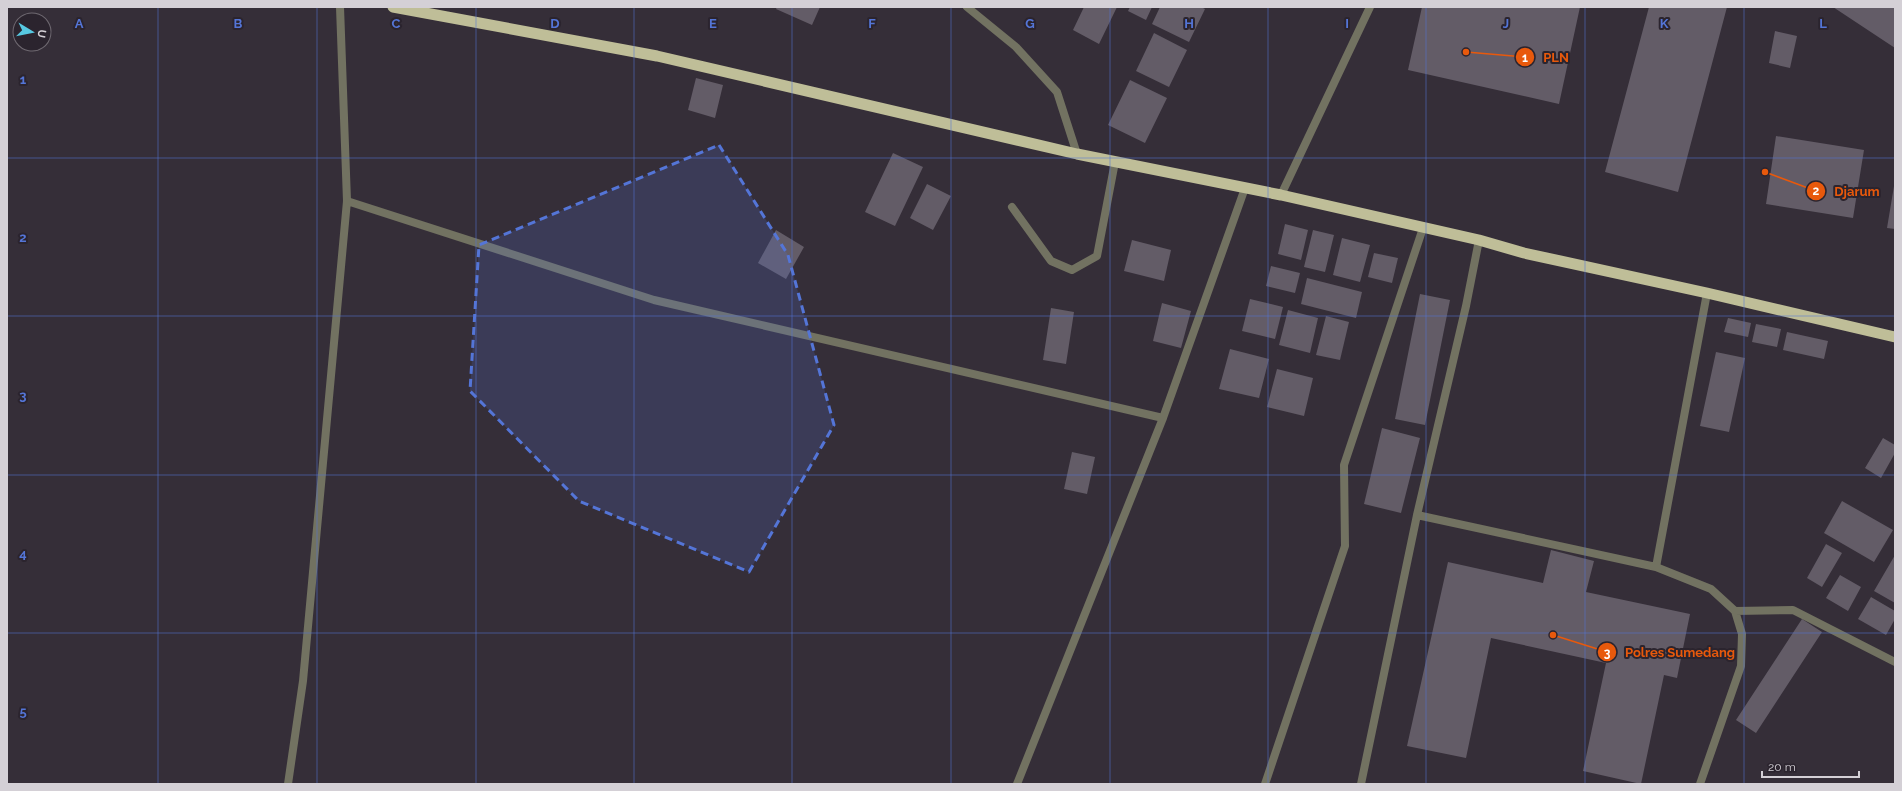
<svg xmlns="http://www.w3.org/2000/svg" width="1902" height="791" viewBox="0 0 1902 791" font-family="Raleway,sans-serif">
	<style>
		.building { fill: #635c67 }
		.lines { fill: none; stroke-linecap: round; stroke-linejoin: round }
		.service { stroke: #727261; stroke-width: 8 }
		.minor { stroke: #727261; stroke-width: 8 }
		.trunk { stroke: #bfbe98; stroke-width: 11 }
		.marked { fill: #5475d7; fill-opacity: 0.2; stroke: #5475d7; stroke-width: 3; stroke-dasharray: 8 5; stroke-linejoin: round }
		.grid { fill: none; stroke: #5475d7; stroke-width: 1; stroke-opacity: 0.55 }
		.grid-label { font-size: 13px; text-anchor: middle; font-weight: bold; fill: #5475d7; stroke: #2b242e; stroke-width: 4; stroke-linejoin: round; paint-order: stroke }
		.leader { fill: none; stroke: #e8590c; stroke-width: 1.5 }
		.callout-dot { fill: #e8590c; stroke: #2b242e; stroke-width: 1.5 }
		.mark-label { font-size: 12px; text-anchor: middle; font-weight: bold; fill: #fff }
		.callout-label { font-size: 13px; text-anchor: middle; font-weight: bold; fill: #e8590c; stroke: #2b242e; stroke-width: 4; stroke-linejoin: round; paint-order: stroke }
	</style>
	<rect width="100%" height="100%" fill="#352e38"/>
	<path class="building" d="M777,7h43l-8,18 -36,-16z
		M1084,7h33l-18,37 -26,-14z
		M1130,7h22l-6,13 -18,-9z
		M1160,7h41l4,2 -16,33 -37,-18z
		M1422,7h158l-21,97 -151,-34z
		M1649,7h78l-49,185 -73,-20z
		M1833,7h62v41z
		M1775,31l22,5 -7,32 -21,-5z
		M1154,33l33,17 -18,37 -33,-16z
		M696,78l27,7 -8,33 -27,-8z
		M1130,80l37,18 -22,45 -37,-18z
		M1776,136l88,14 -11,68 -87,-14z
		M893,153l30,14 -28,59 -30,-14z
		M927,184l24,12 -18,34 -23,-12z
		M1894,186h1v43l-8,-1z
		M1285,224l23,6 -7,30 -23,-6z
		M776,230l28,17 -18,32 -28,-16z
		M1313,230l21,5 -9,37 -21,-5z
		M1342,238l28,7 -10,37 -27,-7z
		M1132,240l39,10 -7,31 -40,-10z
		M1374,253l24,5 -6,25 -24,-6z
		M1271,266l29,7 -5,20 -29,-7z
		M1307,278l55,14 -6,26 -55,-14z
		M1420,294l30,6 -25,125 -30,-6z
		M1250,299l33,8 -8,32 -33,-8z
		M1162,303l29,8 -10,37 -28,-7z
		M1051,308l23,4 -8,52 -23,-4z
		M1288,310l30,8 -8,35 -31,-8z
		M1326,316l23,6 -9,38 -24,-5z
		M1728,318l23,5 -3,14 -24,-5z
		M1756,324l25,5 -4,18 -25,-5z
		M1787,332l41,9 -4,18 -41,-9z
		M1230,349l39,10 -10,39 -40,-9z
		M1716,352l29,6 -16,74 -29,-6z
		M1277,369l36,9 -9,38 -37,-9z
		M1382,428l38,10 -19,75 -37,-9z
		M1883,438l12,7v8l-14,25 -16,-10z
		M1072,452l23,5 -8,37 -23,-5z
		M1842,501l51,29 -19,32 -50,-29z
		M1826,544l16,9 -20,34 -15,-9z
		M1551,550l43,11 -8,31 104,22 -13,64 -13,-3 -23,109 -58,-13 23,-108 -115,-25 -25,120 -59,-12 41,-184 95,21z
		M1895,555v48l-21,-12z
		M1840,575l21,12 -13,24 -22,-13z
		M1871,597l24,14v8l-9,16 -28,-16z
		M1802,619l20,13 -66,101 -20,-13z"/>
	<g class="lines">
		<path class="service" d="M967,7l49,40 41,45 20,62
			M347,201l307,99 509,118
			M1479,240l-13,66 -49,209 239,52 55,22 24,22 7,23 -1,32 -41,118
			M1656,567l51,-274
			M1735,611l58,-1 102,52
			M288,784l15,-103 44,-480 -7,-194
			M1017,784l146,-366 82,-230
			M1361,784l56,-269"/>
		<path class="minor" d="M1281,195l89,-188
			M1012,207l39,54 21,9 25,-14 18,-94
			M1265,784l80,-238 -1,-81 79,-237"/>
		<path class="trunk" d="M393,7l264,49 420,98 204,41 198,45 45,13 183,40 188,44"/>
	</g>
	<path class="marked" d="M719,145l69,110 46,170 -85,147 -170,-71 -109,-110 9,-146z"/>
	<path class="grid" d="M158,7v777M317,7v777M476,7v777M634,7v777M792,7v777M951,7v777M1110,7v777M1268,7v777M1426,7v777M1585,7v777M1744,7v777M7,158h1888M7,316h1888M7,475h1888M7,633h1888"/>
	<g class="grid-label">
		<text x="79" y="28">A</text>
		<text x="238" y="28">B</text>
		<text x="396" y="28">C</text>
		<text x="555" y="28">D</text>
		<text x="713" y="28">E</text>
		<text x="872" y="28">F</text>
		<text x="1030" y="28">G</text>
		<text x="1189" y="28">H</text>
		<text x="1347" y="28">I</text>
		<text x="1506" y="28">J</text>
		<text x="1664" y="28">K</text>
		<text x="1823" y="28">L</text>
		<text x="23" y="84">1</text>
		<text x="23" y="242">2</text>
		<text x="23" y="400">3</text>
		<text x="23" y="558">4</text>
		<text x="23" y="716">5</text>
	</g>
	<path class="leader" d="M1466 52L1525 57M1765 172L1816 191M1553 635L1607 652"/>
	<g class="callout-dot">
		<circle cx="1466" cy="52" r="4"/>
		<circle cx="1765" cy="172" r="4"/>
		<circle cx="1553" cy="635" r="4"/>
		<circle cx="1525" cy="57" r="10"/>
		<circle cx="1816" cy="191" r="10"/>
		<circle cx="1607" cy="652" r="10"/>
	</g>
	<g class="mark-label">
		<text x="1525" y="62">1</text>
		<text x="1816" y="195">2</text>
		<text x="1607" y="657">3</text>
	</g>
	<g class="callout-label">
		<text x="1556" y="62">PLN</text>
		<text x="1857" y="196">Djarum</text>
		<text x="1680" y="657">Polres Sumedang</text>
	</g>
	<rect width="1902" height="791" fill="none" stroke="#d4d0d6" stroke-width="16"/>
	<g transform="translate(32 32) rotate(100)"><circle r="19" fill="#2b242e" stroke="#6f6971"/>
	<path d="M0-3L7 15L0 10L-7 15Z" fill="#57c9e2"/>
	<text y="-6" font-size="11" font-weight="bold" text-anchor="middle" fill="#d4d0d6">U</text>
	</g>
	<path d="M1762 771v6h97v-6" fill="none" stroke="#d4d0d6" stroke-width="2"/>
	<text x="1768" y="771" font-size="12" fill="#d4d0d6" stroke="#2b242e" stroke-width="3" paint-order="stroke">20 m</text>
</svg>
